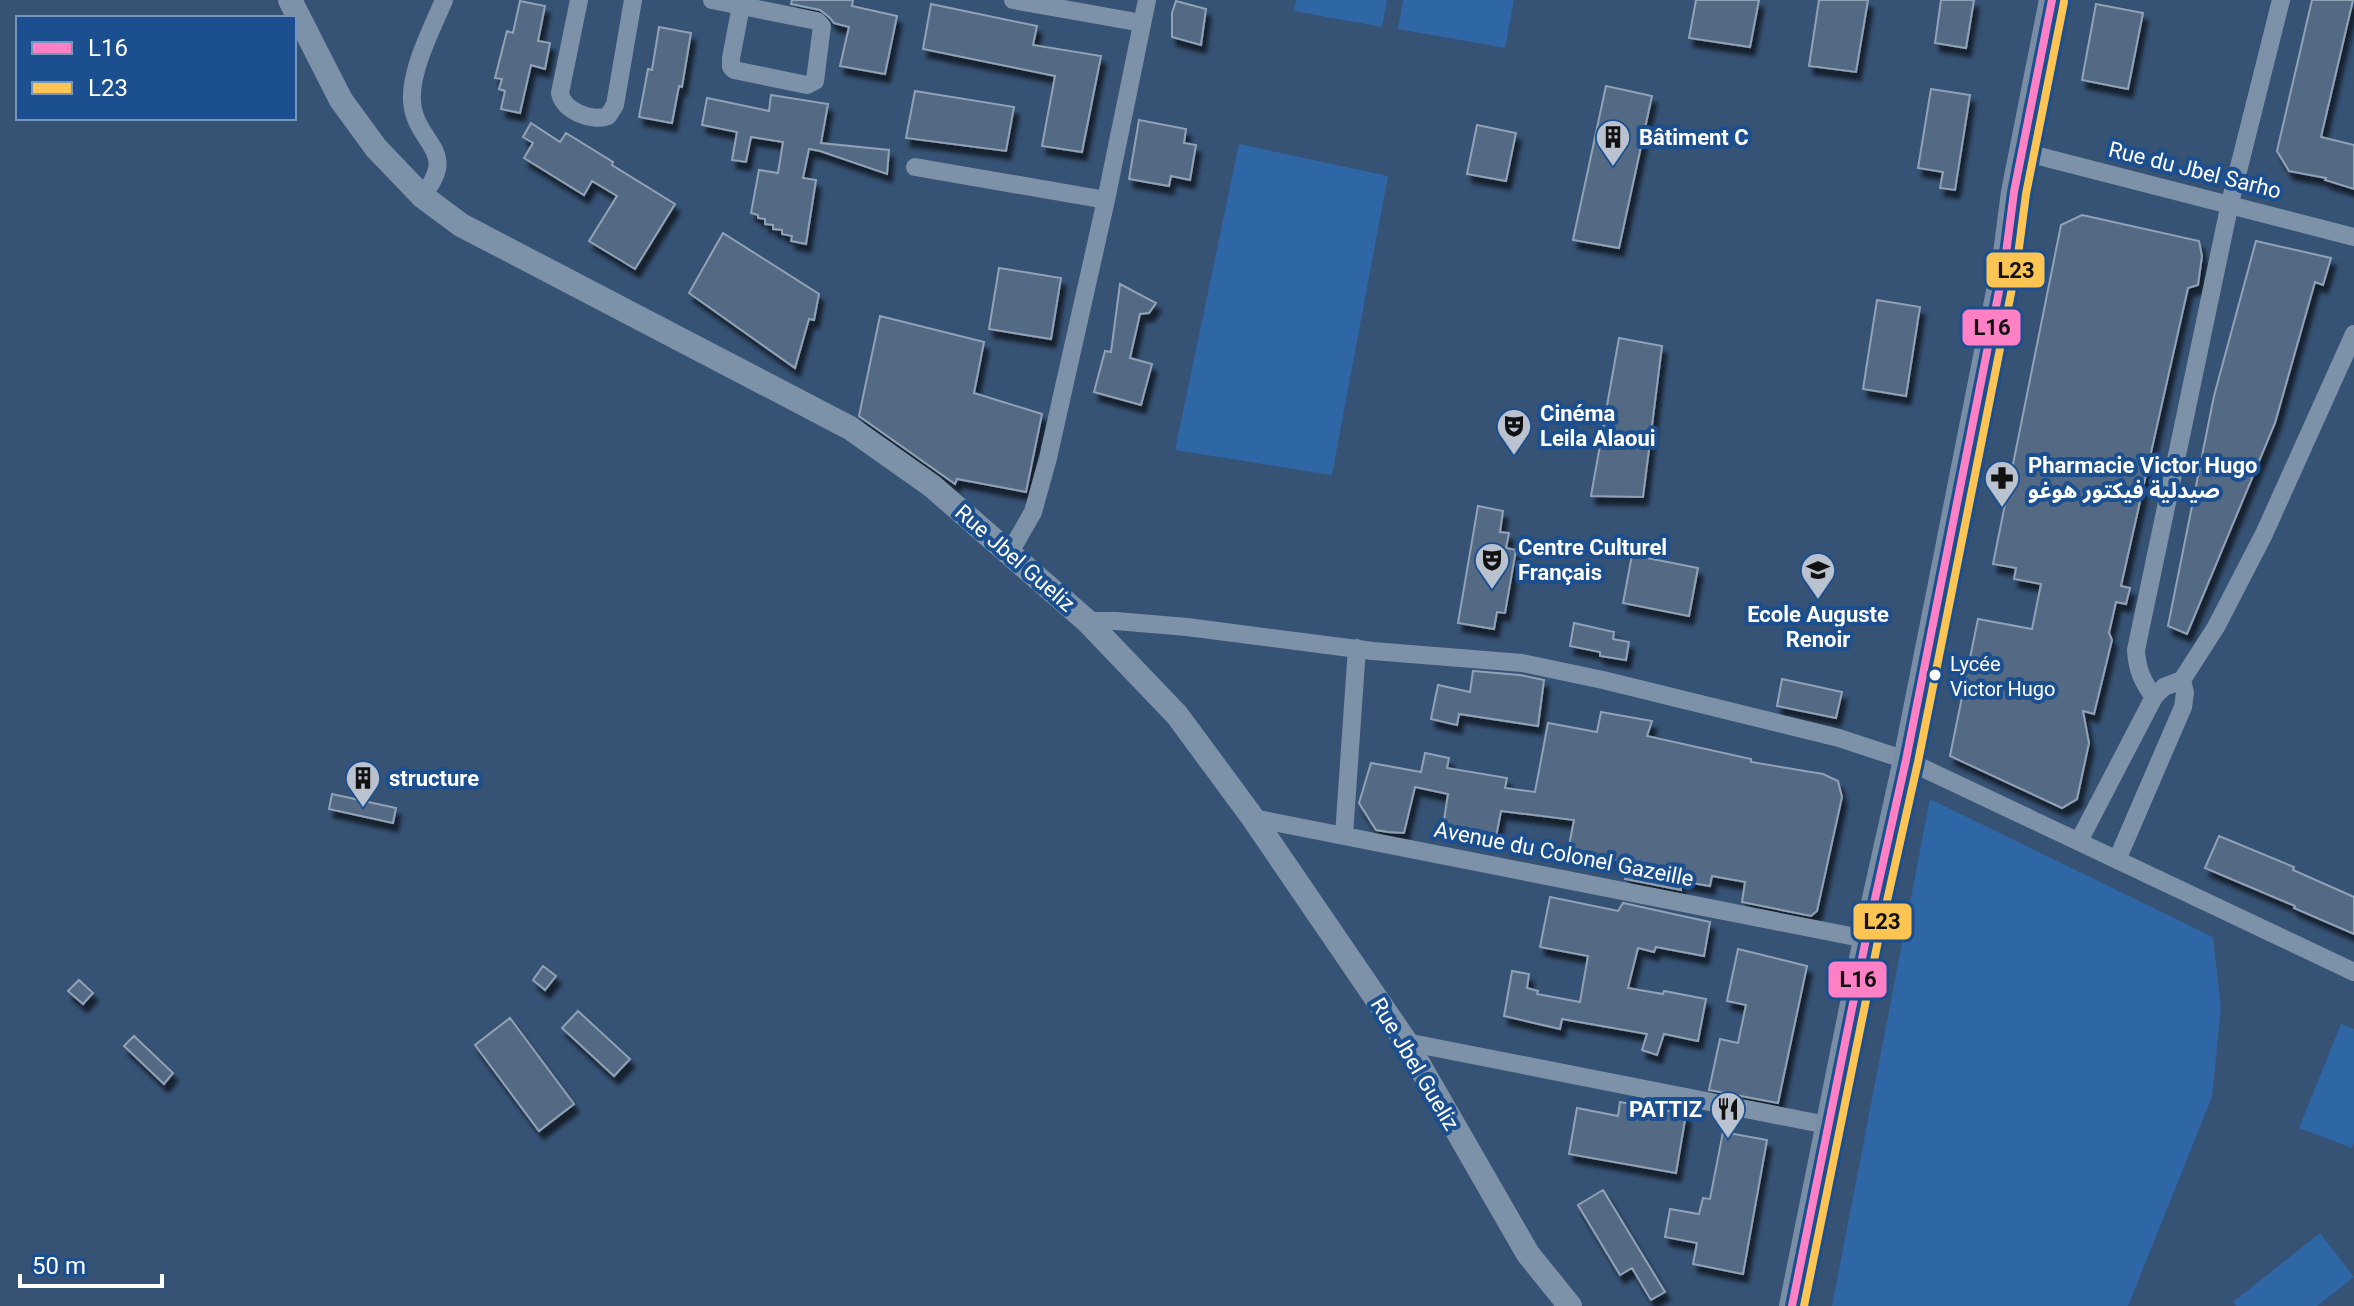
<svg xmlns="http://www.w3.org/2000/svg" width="2354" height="1306" viewBox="0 0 2354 1306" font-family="Roboto,'Noto Sans Arabic',sans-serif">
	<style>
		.green { fill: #2f66a5 }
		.building { fill: #526984; stroke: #92a2b6; stroke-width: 2; filter: url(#shadow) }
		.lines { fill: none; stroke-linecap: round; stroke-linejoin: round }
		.minor { stroke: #7d92a8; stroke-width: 18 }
		.tertiary { stroke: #7d92a8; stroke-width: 24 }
		.secondary { stroke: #798da4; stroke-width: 26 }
		.bus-1-casing { stroke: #1b4f8f; stroke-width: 14 }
		.bus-2-casing { stroke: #1b4f8f; stroke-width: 14 }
		.bus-1 { stroke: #ff80c5; stroke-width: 8 }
		.bus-2 { stroke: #fcc553; stroke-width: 8 }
		.bus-dot { fill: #fff; stroke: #1b4f8f; stroke-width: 3 }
		.labels { text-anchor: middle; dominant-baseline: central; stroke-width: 8; stroke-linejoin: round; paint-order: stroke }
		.bus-label { font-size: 20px; fill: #fff; stroke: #1b4f8f; text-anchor: start }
		.poi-label { font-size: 22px; font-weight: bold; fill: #fff; stroke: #1b4f8f; text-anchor: start }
		.street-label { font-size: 22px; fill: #fff; stroke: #1b4f8f }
		.line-badge { stroke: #1b4f8f; stroke-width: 3 }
		.pale-badge-label { font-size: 22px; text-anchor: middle; font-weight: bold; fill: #111 }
	</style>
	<defs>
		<filter id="shadow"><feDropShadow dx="4.5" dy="8" stdDeviation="2" flood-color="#0009"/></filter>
	</defs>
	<rect width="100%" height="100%" fill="#365274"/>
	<path class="green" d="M1296,0h91l-5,27 -88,-16z
		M1403,0h111l-9,48 -107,-19z
		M1239,144l149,32 -56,299 -157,-25z
		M1930,799l283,138 8,71 -9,89 -84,209h-296z
		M2341,1024l13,5v114l-2,5 -53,-20z
		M2320,1233l34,44 -37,29h-81l-3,-4z"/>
	<path class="building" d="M792,0h61l-1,6 45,10 -12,58 -45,-8 9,-39 -15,-4 -4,-5 -10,-8 -29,-6z
		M1696,0h63l-9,47 -61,-9z
		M1819,0h49l-12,72 -47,-6z
		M1941,0h33l-8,48 -31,-5z
		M2312,0h41l-32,137 33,8v44l-29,-9 1,-2 -37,-7 -12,-20z
		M520,1l25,5 -7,35 12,2 -5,26 -14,-4 -11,48 -19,-4 4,-18 -6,-2 3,-10 -7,-1 12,-47 6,2z
		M1176,1l30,8 -5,36 -29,-8v-24z
		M931,4l106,22 -4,19 68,11 -19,96 -40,-6 13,-70 -132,-27z
		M2096,4l47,9 -15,76 -46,-9z
		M659,27l32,6 -9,54 -3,-1 -7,37 -33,-6 9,-48 4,1z
		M1606,86l46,10 -33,152 -46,-8z
		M1931,89l39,6 -15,95 -15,-2 3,-16 -25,-4z
		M915,91l99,16 -8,44 -100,-13z
		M771,95l57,9 -7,39 68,7 -2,24 -67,-23 -11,-2 -6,29 13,2 -10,64 -15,-3 1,-5 -10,-2v-4l-9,-1v-4l-8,-1v-5l-7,-1v-3l-7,-2 8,-43 19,3 5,-31 -32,-5 -5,25 -14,-2 5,-28 -35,-7 5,-27 62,13z
		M1139,120l47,9 -2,14 12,2 -6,35 -19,-4 -2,10 -40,-7z
		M531,123l29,19 6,-9 47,29 -1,3 63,39 -40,65 -46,-28 28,-45 -25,-15 -8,14 -60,-37 9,-15 -10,-6z
		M1477,125l39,8 -10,48 -39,-7z
		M2082,215l117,26 3,15 -4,29 -10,3 -67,298 9,2 -4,16 -10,-2 -7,31 3,7 -18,74 -11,-3 6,32 -12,56 -15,9 -112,-52 28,-137 54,10 9,-45 -27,-5 2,-11 -23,-4 68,-339z
		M723,233l96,61 -5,26 -5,-1 -14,49 -106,-75z
		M2256,241l75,17 -8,27 -8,-3 -40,141 -88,211 -19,-8 46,-230z
		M999,268l62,10 -10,61 -62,-10z
		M1120,284l36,19 -7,10 -9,1 -10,44 22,6 -11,41 -47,-13 11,-41 6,1z
		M1877,300l43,7 -14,89 -43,-7z
		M880,316l104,26 -10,51 68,21 -16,78 -69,-13 -2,5 -96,-68z
		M1619,338l43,8 -19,151 -52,-1z
		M1478,506l25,5 -3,21 9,1 -3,15 10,2 -11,63 -8,-1 -3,17 -36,-6z
		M1632,555l66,13 -9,48 -66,-13z
		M1574,623l40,9 -1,7 16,3 -3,18 -26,-4v-4l-30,-6z
		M1473,671l47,4 24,5 -6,46 -79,-12 -2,11 -26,-6 7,-34 32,7z
		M1782,679l60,13 -6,26 -59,-12z
		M1601,712l51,9 -5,15 104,23v3l72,12 15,7 4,16 -25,114 -6,5 -69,-14 3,-20 -33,-6 -2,10 -30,-5 1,9 -56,-11 2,-17 -59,-11 6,-31 -73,-9 -5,26 -53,-10 5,-33 -33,-7 -11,46 -16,-1 -12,-2 -17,-27 12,-40 50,9 4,-19 24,5 -2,10 60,10 -2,10 30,4 13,-69 49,9z
		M332,794l64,14 -3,15 -64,-14z
		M2219,836l75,31 -1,3 61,27v37l-60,-26 1,-2 -90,-38z
		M1550,897l68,14 5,-8 87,19 -6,34 -48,-9 -2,5 -16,-4 -10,40 35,6 1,-3 42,8 -8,42 -34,-7 -7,21 -15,-5 5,-16 -85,-15 -2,10 -56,-13 8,-45 17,3 -2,14 11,3 -1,3 43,8 8,-46 -48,-9z
		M1738,949l69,17 -29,137 -69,-13 11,-51 18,4 8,-38 -19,-4z
		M543,966l13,10 -11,14 -12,-10z
		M79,980l14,13 -10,11 -15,-13z
		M578,1011l52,48 -16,17 -52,-48z
		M510,1018l64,86 -35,27 -64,-86z
		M134,1036l39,37 -9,11 -40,-38z
		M1620,1102l66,12 -10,59 -107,-19 8,-46 41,8z
		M1723,1132l44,8 -24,134 -50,-10 4,-21 -32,-6 5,-28 29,5 4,-16 7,1z
		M1603,1190l62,102 -14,8 -19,-32 -12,7 -42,-70z"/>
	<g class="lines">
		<path class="minor" d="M579,0l-19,93c3,18 32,29 48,23l7,-11 18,-105
			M712,0l105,21 5,5 -7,55 -8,4 -73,-15 -3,-3v-9l10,-52
			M1013,0l129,23
			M2023,152l331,85
			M915,167l191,33
			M422,196c39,-47 -7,-51 -10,-95 -2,-31 20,-72 32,-101
			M1009,554l24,-42 15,-54 58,-258 41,-200
			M1087,621h29l71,6 186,24 149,12 81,17 236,58 67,22 448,212
			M2154,697c-12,-16 -17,-28 -18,-47l94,-447 51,-203
			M1253,818l613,121
			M1344,835l13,-187
			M2079,841l75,-144 10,-10 18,-7 34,-53 48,-93 90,-200
			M2117,860l66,-153 2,-14 -3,-13
			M1406,1042l421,83"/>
		<path class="tertiary" d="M290,0l51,100 35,48 46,48 39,29 389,203 82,58 155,135 90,94 76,103 153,224 122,212 42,52"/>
		<path class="secondary" d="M1792,1306l74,-367 40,-179 99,-499 9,-69 38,-192"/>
		<g class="bus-1-casing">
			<path id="bus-1" d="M1792,1306l74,-367 40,-179 99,-499 9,-69 38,-192"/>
		</g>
		<g class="bus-2-casing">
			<path id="bus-2" d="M1804,1306l74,-365 40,-179 99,-499 9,-69 38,-192"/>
		</g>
		<use href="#bus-1" class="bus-1"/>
		<use href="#bus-2" class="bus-2"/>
	</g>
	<defs>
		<g id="building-pin" transform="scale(1.8)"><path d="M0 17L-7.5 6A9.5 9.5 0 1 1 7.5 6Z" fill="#b9c2ce" stroke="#1b4f8f"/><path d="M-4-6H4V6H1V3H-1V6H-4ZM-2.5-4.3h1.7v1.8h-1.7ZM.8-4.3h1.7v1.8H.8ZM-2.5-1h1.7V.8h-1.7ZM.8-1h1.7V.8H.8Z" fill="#111"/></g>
		<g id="theatre-pin" transform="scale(1.8)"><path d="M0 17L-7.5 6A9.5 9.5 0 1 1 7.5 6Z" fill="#b9c2ce" stroke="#1b4f8f"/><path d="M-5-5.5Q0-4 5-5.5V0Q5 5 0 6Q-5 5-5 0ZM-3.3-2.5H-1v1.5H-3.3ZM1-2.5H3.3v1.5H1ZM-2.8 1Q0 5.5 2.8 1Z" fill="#111"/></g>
		<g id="pharmacy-pin" transform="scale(1.8)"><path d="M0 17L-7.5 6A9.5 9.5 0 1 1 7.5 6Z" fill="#b9c2ce" stroke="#1b4f8f"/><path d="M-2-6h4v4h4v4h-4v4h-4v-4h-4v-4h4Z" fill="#111"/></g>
		<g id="school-pin" transform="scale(1.8)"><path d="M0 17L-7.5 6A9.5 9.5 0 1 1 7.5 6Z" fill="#b9c2ce" stroke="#1b4f8f"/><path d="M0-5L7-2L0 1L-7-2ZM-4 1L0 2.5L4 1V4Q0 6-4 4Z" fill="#111"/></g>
		<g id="restaurant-pin" transform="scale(1.8)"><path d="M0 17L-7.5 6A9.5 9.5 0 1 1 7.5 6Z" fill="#b9c2ce" stroke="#1b4f8f"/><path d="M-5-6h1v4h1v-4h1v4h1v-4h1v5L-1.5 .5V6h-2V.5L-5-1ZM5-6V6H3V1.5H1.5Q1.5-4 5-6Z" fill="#111"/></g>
	</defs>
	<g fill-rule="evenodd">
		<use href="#building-pin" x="1613" y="137"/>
		<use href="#theatre-pin" x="1514" y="426"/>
		<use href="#pharmacy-pin" x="2002" y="478"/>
		<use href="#theatre-pin" x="1492" y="560"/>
		<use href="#school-pin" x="1818" y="570"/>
		<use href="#building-pin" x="363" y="778"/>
		<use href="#restaurant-pin" x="1728" y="1109"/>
	</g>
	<circle class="bus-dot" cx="1935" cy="675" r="7"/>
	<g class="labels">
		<g class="bus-label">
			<text x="1950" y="664">Lycée<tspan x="1950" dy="25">Victor Hugo</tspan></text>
		</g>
		<g class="poi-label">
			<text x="1639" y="137">Bâtiment C</text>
			<text x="1540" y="413">Cinéma<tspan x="1540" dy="25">Leila Alaoui</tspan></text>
			<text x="2028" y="465">Pharmacie Victor Hugo<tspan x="2028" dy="25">صيدلية فيكتور هوغو</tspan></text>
			<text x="1518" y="547">Centre Culturel<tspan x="1518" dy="25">Français</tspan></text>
			<text x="1818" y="614" text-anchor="middle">Ecole Auguste<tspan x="1818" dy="25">Renoir</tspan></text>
			<text x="389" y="778">structure</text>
			<text x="1702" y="1109" text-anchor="end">PATTIZ</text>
		</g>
		<g class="street-label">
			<text transform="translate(2195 170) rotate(14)">Rue du Jbel Sarho</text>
			<text transform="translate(1015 558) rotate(41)">Rue Jbel Gueliz</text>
			<text transform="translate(1564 854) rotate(11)">Avenue du Colonel Gazeille</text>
			<text transform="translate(1415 1064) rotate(59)">Rue Jbel Gueliz</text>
		</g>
	</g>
	<g class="line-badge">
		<rect x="1985" y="251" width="61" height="38" rx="8" fill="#fcc553"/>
		<rect x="1961" y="308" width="61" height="39" rx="8" fill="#ff80c5"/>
		<rect x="1852" y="902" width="61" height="39" rx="8" fill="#fcc553"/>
		<rect x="1827" y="960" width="61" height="39" rx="8" fill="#ff80c5"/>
	</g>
	<g class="pale-badge-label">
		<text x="2016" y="278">L23</text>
		<text x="1992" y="335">L16</text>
		<text x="1882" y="929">L23</text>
		<text x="1858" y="987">L16</text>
	</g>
	<rect x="16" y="16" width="280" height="104" fill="#1b4f8f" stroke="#7695bc" stroke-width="2"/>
	<rect x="32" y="42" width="40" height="12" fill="#ff80c5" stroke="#7695bc" stroke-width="2"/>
	<text x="88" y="56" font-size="24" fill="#ffffff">L16</text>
	<rect x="32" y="82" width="40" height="12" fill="#fcc553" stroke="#7695bc" stroke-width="2"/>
	<text x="88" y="96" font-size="24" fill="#ffffff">L23</text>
	<path d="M20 1274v12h142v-12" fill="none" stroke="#ffffff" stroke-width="4"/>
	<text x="32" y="1274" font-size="24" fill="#ffffff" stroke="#1b4f8f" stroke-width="6" paint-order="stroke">50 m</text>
</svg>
